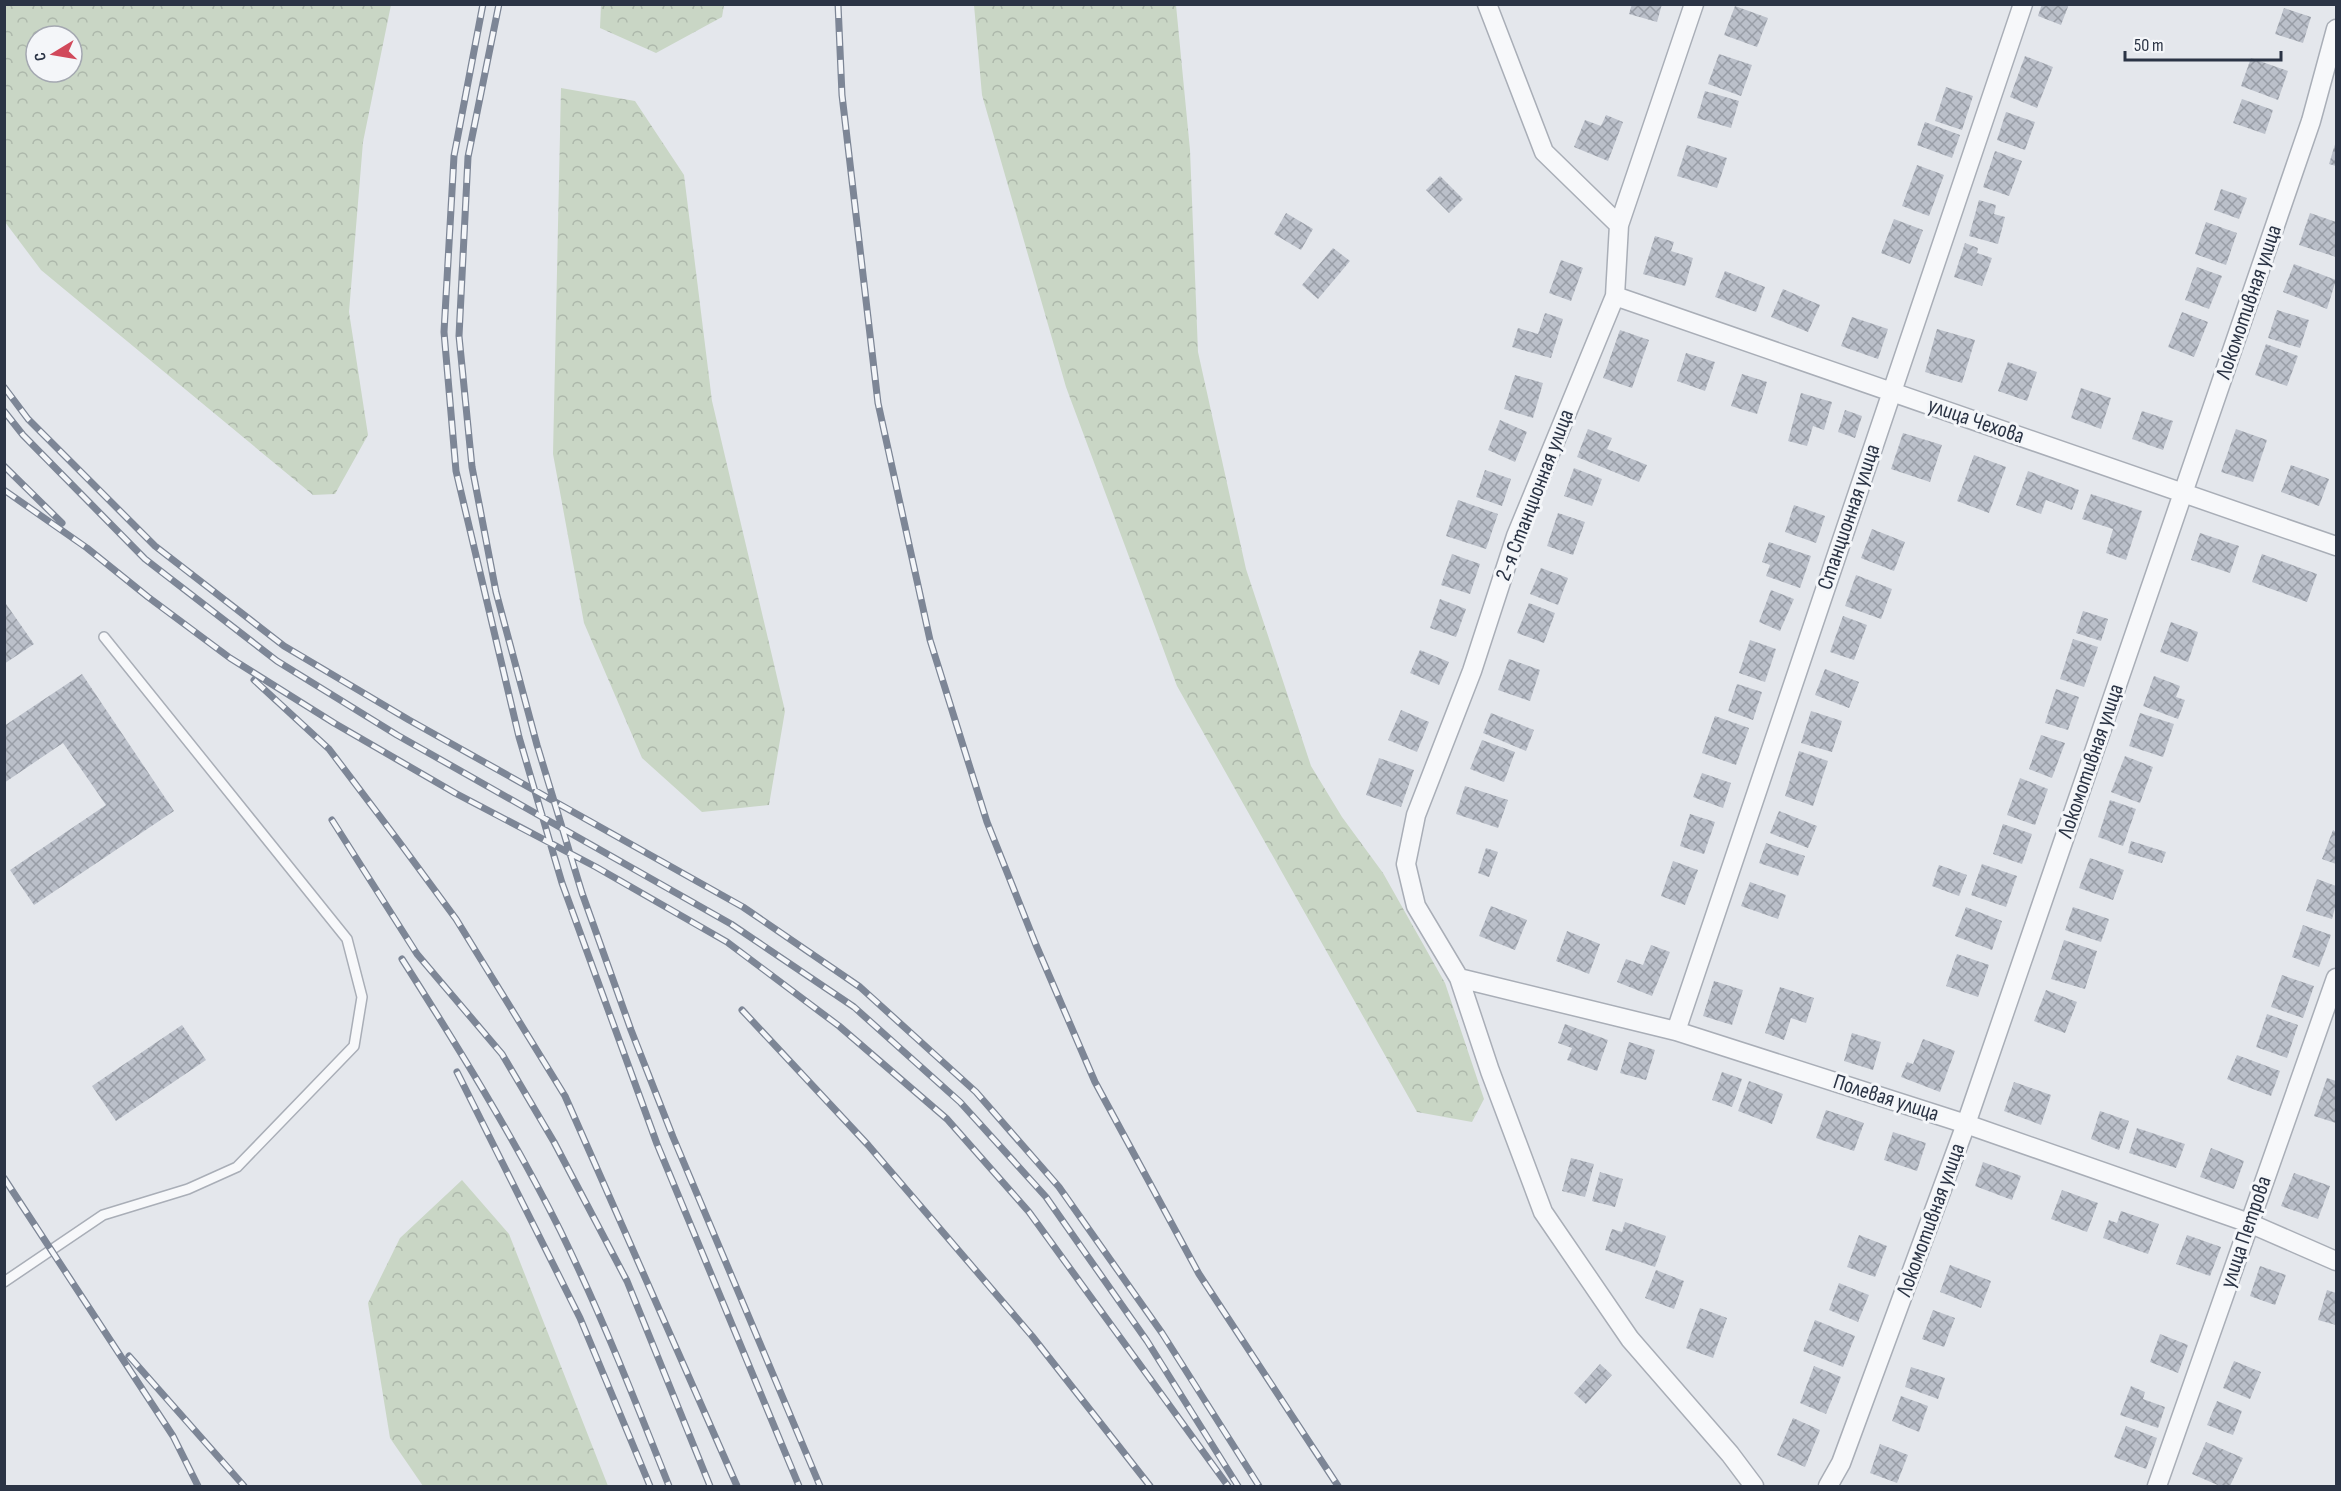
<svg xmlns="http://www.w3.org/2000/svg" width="2341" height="1491" viewBox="0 0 2341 1491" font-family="'Sofia Sans Condensed',sans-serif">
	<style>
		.forest { fill: url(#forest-crowns); fill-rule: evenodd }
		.building { fill: url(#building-cross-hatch) }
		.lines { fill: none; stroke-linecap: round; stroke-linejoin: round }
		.service-casing { stroke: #a9aeb7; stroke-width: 12 }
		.minor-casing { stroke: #a9aeb7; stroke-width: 21 }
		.service { stroke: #f7f8fa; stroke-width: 9 }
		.minor { stroke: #f7f8fa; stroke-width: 18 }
		.rail-casing { stroke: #7d8696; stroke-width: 7 }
		.rail { stroke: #f4f6f9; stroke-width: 4.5; stroke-dasharray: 14; stroke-linecap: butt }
		.labels { text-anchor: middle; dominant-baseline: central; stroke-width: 6; stroke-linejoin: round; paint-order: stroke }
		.street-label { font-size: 22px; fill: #2b3445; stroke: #f4f6f9 }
	</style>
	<defs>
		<pattern id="forest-crowns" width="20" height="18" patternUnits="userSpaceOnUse" patternTransform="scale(1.5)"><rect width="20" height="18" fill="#c9d6c5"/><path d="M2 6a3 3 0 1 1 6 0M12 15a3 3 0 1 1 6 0" fill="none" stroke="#adb8ab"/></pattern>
		<pattern id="building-cross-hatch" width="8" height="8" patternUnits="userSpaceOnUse" patternTransform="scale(1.5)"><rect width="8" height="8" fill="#bbc0ca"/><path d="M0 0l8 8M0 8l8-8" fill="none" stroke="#989da6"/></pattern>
	</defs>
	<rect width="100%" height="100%" fill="#e4e7ec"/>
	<path class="forest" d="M5,4l386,1 -28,137 -14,170 19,123 -33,59 -22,1 -272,-225 -36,-48zM36,36h36v36h-36z
		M601,5v-1l123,1 -2,12 -66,36 -56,-25z
		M974,5h202l14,145 8,202 48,217 65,197 31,51 41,56 62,110 39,116 -12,23 -55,-10 -240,-426 -111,-299 -84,-292z
		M561,88l74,13 49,74 28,226 73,310 -16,94 -67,7 -60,-54 -58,-135 -31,-169z
		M462,1180l47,54 99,252h-185l-33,-48 -22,-135 32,-65z"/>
	<path class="building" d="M1632,4h30l-5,18 -28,-8z
		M2042,4h27l-8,21 -23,-9z
		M1735,6l33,12 -11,29 -33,-12z
		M2284,8l27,9 -8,26 -28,-9z
		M1719,54l33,11 -11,31 -33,-12z
		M2025,56l28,11 -16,41 -27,-11z
		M2251,58l37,13 -10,29 -37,-14z
		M1946,87l27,9 -11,34 -27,-9z
		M1705,91l34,10 -8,27 -34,-10z
		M2242,99l31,11 -8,24 -32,-11z
		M2006,112l29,10 -10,28 -28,-10z
		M1606,115l17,7 -15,39 -34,-14 11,-27 16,6z
		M1925,122l35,13 -8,23 -35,-13z
		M2336,141v25l-7,-2z
		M1687,145l40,13 -10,30 -40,-12z
		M1995,151l27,10 -13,35 -26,-9z
		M1917,165l27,10 -15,41 -27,-10z
		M1440,176l23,23 -14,14 -23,-23z
		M2221,189l26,9 -8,21 -25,-9z
		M1979,200l17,5 -2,9 11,3 -7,27 -29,-8z
		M1286,213l27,16 -12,21 -27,-16z
		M2310,213l26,9v35l-37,-12z
		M1894,219l29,11 -13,34 -29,-11z
		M2206,222l31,11 -11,32 -31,-11z
		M1655,236l19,6 -3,9 22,7 -8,28 -42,-12z
		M1965,243l13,5 -1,5 15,5 -10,28 -28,-9z
		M1333,248l17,13 -32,38 -16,-14z
		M1561,260l22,8 -12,33 -22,-8z
		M2294,264l42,16 -9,29 -44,-17z
		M2197,267l25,9 -13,33 -24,-9z
		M1725,271l40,16 -9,25 -41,-15z
		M1783,289l37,16 -12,27 -37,-15z
		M2277,310l32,10 -9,28 -32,-10z
		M2182,312l26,10 -14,35 -26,-10z
		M1545,313l18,6 -12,39 -39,-11 6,-19 20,6z
		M1852,317l36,12 -10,30 -37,-13z
		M1937,329l38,11 -13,43 -37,-11z
		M1620,330l29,10 -17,48 -29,-10z
		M2266,344l32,12 -11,30 -32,-11z
		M1686,353l29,9 -10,29 -28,-10z
		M2008,362l29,10 -10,29 -29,-10z
		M1742,374l25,8 -10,32 -26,-8z
		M1515,375l28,8 -10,35 -29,-9z
		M2081,388l30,10 -10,31 -30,-11z
		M1801,393l31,9 -8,28 -11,-4 -6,20 -19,-5z
		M1845,410l17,6 -7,22 -17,-6z
		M2142,411l31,10 -10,29 -31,-11z
		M1500,420l27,12 -12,30 -27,-12z
		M1588,429l24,9 -5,11 40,16 -8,17 -62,-25z
		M2236,429l31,11 -14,42 -32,-10z
		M1903,433l39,12 -12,37 -39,-13z
		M1974,455l32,12 -17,46 -32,-12z
		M2291,465l38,14 -10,27 -38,-14z
		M1574,468l28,11 -10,27 -28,-10z
		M1485,470l26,9 -9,27 -26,-9z
		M2028,471l51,19 -7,20 -26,-10 -5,14 -25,-9z
		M2091,494l51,17 -16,49 -20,-7 7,-24 -31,-10z
		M1458,500l40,14 -12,35 -40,-13z
		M1794,505l31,11 -9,27 -31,-11z
		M1558,513l27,9 -12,33 -26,-9z
		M1872,529l33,13 -11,29 -33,-13z
		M2200,533l39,13 -9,27 -39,-13z
		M1769,542l42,14 -11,32 -34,-12 4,-11 -8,-3z
		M1452,554l28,10 -10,30 -29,-9z
		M2262,554l55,20 -10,28 -55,-20z
		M1541,568l27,10 -10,27 -28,-11z
		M1856,575l36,14 -11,30 -36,-13z
		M1771,590l23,9 -14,32 -21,-9z
		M1440,599l26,10 -10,28 -26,-9z
		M4,601l30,43 -30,20z
		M1529,603l26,10 -11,30 -27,-10z
		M2083,611l25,8 -7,22 -25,-8z
		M1843,616l24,9 -13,35 -24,-8z
		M2171,622l27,10 -10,30 -28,-10z
		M2073,639l25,8 -14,40 -24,-8z
		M1750,640l26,9 -11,33 -26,-9z
		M1420,650l29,12 -10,23 -29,-12z
		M1509,659l31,11 -10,31 -32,-11z
		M1825,669l34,13 -10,26 -34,-13z
		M82,674l92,137 -140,94 -24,-35 96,-65 -43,-62 -59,40v-57z
		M2154,676l26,10 -4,11 9,3 -7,19 -35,-13z
		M1737,684l25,8 -9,28 -25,-9z
		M2056,689l23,8 -11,33 -23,-7z
		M1401,710l28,12 -12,30 -29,-12z
		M1811,711l31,10 -10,31 -31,-9z
		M1491,713l43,17 -8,21 -43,-18z
		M2140,713l34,11 -11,33 -34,-11z
		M1715,716l34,12 -13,37 -34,-12z
		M2041,735l24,8 -13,35 -23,-9z
		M1482,740l33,12 -11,30 -34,-13z
		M1799,751l29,10 -15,45 -28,-10z
		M2125,756l28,11 -13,36 -29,-11z
		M1379,758l35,12 -13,37 -35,-12z
		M1702,773l29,10 -8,25 -30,-11z
		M2020,778l28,11 -13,36 -28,-10z
		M1465,786l43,14 -10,28 -42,-14z
		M2110,800l26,9 -13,37 -25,-9z
		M1779,811l38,15 -9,22 -38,-15z
		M1690,814l25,8 -11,32 -24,-8z
		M2003,824l29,10 -10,30 -29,-10z
		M2333,830l3,2v32l-14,-5z
		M2131,841l35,11 -4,11 -34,-10z
		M1766,843l39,13 -7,20 -39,-13z
		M1486,848l12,4 -9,25 -11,-4z
		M2090,858l34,12 -11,30 -34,-12z
		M1673,861l25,9 -13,35 -24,-9z
		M1982,864l35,12 -11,31 -35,-12z
		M1939,865l28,10 -8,21 -27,-10z
		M2317,879l19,7v18l-4,15 -26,-8z
		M1750,882l36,13 -8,24 -37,-13z
		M1491,906l36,14 -12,30 -36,-14z
		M1966,907l36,14 -10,29 -37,-14z
		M2073,907l36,12 -8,23 -36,-12z
		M2303,925l28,10 -12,32 -27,-10z
		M1567,931l33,13 -11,30 -33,-13z
		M2064,940l33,11 -12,38 -34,-10z
		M1651,945l19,7 -18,44 -35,-14 9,-23 17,6z
		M1957,954l32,11 -11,32 -32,-11z
		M2282,975l32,11 -11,32 -32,-11z
		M1714,981l29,9 -11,35 -29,-9z
		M1780,987l34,11 -8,25 -15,-5 -7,22 -19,-7z
		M2046,990l31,12 -12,31 -31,-12z
		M2267,1014l31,11 -11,33 -31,-11z
		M1565,1024l43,16 -11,31 -30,-11 5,-12 -14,-5z
		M182,1025l24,35 -90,61 -24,-35z
		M1852,1033l29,9 -8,28 -29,-9z
		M1923,1039l32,12 -15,41 -39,-15 6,-15 6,2z
		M1629,1042l26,8 -9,30 -26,-7z
		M2237,1055l43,16 -9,25 -44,-17z
		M1722,1072l20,7 -10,28 -20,-7z
		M2327,1078l9,3v42l-22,-7z
		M1749,1081l34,13 -11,30 -34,-13z
		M2014,1082l37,13 -10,30 -37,-14z
		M1826,1110l38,13 -10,28 -38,-13z
		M2100,1111l29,10 -10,29 -28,-11z
		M2137,1128l48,16 -9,24 -47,-15z
		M1893,1132l33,11 -9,28 -33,-11z
		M2211,1148l33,13 -10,28 -34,-12z
		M1571,1158l23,6 -9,33 -23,-6z
		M1983,1162l38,14 -9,24 -37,-14z
		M1600,1172l23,7 -8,28 -23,-6z
		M2294,1173l36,13 -12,33 -37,-13z
		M2062,1190l36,13 -11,29 -36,-13z
		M2121,1211l38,13 -11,30 -45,-16 6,-18 8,3z
		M1625,1222l41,14 -11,31 -50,-17 7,-21 10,3z
		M1859,1235l28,11 -12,31 -28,-10z
		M2187,1235l34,12 -11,29 -34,-12z
		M1950,1265l41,16 -10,27 -41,-16z
		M2260,1266l26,9 -11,30 -25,-9z
		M1656,1270l28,11 -10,28 -29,-11z
		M1839,1283l30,12 -11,27 -29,-12z
		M2327,1290l9,3v32l-18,-5z
		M1700,1308l27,10 -14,40 -27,-10z
		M1933,1310l22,8 -11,29 -22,-8z
		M1815,1320l40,16 -12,31 -40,-16z
		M2160,1334l28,11 -10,28 -28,-11z
		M2234,1361l27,11 -11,27 -27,-11z
		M1600,1364l12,11 -26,29 -12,-11z
		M1814,1366l27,11 -15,37 -26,-11z
		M1911,1367l34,11 -7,21 -33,-12z
		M2131,1386l14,6 -2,7 22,8 -7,21 -38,-13z
		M1901,1396l27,10 -9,26 -27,-11z
		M2217,1401l25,10 -9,24 -26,-10z
		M1793,1418l27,12 -15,37 -28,-12z
		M2126,1426l31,12 -11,31 -32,-12z
		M2206,1442l37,16 -13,28h-10l-28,-12z
		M1880,1444l28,11 -11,28 -27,-10z"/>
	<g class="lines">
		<g class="service-casing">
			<path id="service" d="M4,1282l99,-67 85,-26 49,-22 117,-121 8,-49 -15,-58 -243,-302"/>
		</g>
		<g class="minor-casing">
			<path id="minor" d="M1487,4l57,148 75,73
				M1694,4l-75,221 -4,71 -99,240 -44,135 -56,144 -10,49 10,42 43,72 31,93 53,141 87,127 100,115 24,32
				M1615,296l721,250
				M1459,978l217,53 290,93 283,99 87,38
				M1676,1031l347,-1027
				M1828,1486l13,-23 125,-339 345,-1003 25,-92
				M2157,1486l179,-508"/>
		</g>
		<use href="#service" class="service"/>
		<use href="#minor" class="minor"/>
		<g class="rail-casing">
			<path id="rail" d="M483,4l-29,152 -10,176 12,139 63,266 43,146 95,261 142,342
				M499,4l-31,153 -9,179 13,131 24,125 41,153 45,148 49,137 42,107 147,349
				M838,4l4,91 36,308 52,237 57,182 49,123 59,137 104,192 139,212
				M4,387l24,32 127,127 129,100 125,74 334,187 117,80 116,105 83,95 103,146 97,153
				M4,411l19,24 122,124 132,102 120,74 334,189 123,83 106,95 86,95 101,144 91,145
				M4,466l58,57
				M4,490l83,58 61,49 82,61 104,65 121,70 141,74 131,75 112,84 108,93 82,93 199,274
				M254,680l75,69 71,94 56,76 109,177 172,390
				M332,820l85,134 85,100 52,88 73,139 83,205
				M402,959c56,88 111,177 158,271 41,84 75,170 109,256
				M742,1010l126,135 164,191 118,150
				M457,1072l123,246 70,168
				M4,1178l169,258 25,50
				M129,1356l115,130"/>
		</g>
		<use href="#rail" class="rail"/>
	</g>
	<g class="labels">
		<g class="street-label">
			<text transform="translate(2249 302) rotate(-71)">Локомотивная улица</text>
			<text transform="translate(1976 421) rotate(19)">улица Чехова</text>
			<text transform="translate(1535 495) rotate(-69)">2-я Станционная улица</text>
			<text transform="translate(1849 517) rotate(-71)">Станционная улица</text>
			<text transform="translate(2091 761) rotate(-71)">Локомотивная улица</text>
			<text transform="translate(1886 1098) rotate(18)">Полевая улица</text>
			<text transform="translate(1931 1220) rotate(-70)">Локомотивная улица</text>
			<text transform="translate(2246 1232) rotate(-71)">улица Петрова</text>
		</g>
	</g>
	<rect width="2341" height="1491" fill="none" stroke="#2b3445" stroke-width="12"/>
	<g transform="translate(54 54) rotate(259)"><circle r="28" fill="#f4f6f9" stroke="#a4a8b1" stroke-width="1.5"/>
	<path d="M0-4.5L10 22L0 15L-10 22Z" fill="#d1495b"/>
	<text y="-9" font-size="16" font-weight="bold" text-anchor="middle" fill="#2b3445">С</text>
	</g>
	<path d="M2125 51v9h156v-9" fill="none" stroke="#2b3445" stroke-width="3"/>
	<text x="2134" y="51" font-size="18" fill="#2b3445" stroke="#f4f6f9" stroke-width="4.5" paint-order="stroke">50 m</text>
</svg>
